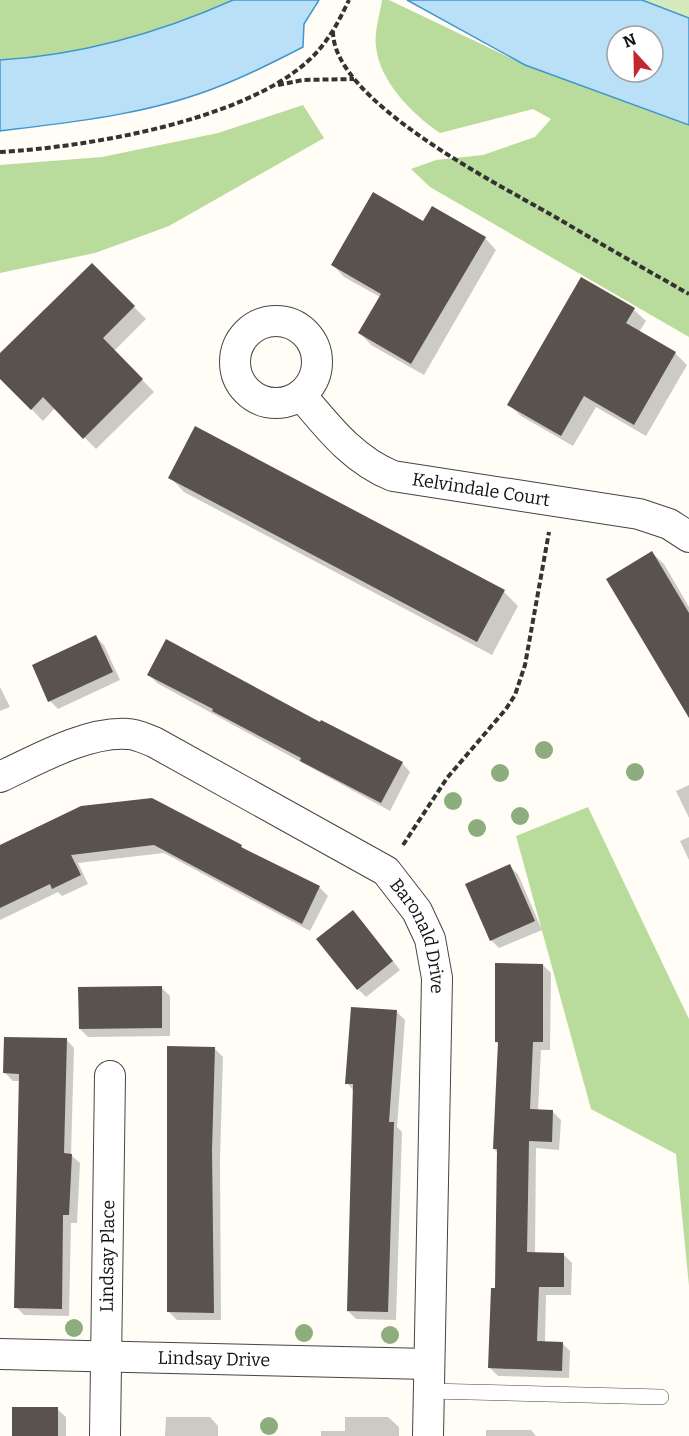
<svg xmlns="http://www.w3.org/2000/svg" width="689" height="1436" viewBox="0 0 689 1436" font-family="Bitter,serif">
	<style>
		.green { fill: #d5ebbd }
		.forest { fill: #b9dc9c }
		.water { fill: #b9e0f7; stroke: #3f96cf; stroke-width: 1.5; fill-rule: evenodd }
		.shadow { fill: #0003 }
		.building { fill: #5a524d }
		.lines { fill: none; stroke-linecap: round; stroke-linejoin: round }
		.lane-casing { stroke: #444; stroke-width: 16 }
		.street-casing { stroke: #444; stroke-width: 32 }
		.path { stroke: #333; stroke-width: 4; stroke-dasharray: 6 3; stroke-linecap: butt }
		.lane { stroke: #fff; stroke-width: 15 }
		.street { stroke: #fff; stroke-width: 30 }
		.tree { fill: #8dad7f }
		.labels { text-anchor: middle; dominant-baseline: central; stroke-width: 6; stroke-linejoin: round; paint-order: stroke }
		.street-label { font-size: 18px; fill: #111; stroke: #fff }
	</style>
	<rect width="100%" height="100%" fill="#fffdf5"/>
	<path class="green" d="M642,0h47v18l-45,-17z"/>
	<path class="forest" d="M0,0h233c-74,33 -151,55 -233,60z
		M382,0h7l136,65 164,60v212l-259,-150 -19,-18 25,-9 47,-5 52,-18 16,-18 -18,-10 -93,24c-28,-19 -61,-52 -64,-87 -2,-14 4,-32 6,-46z
		M303,105l21,33 -155,88 -74,27 -95,20v-108l102,-8 116,-24z
		M588,807l101,212v267l-13,-132 -85,-45 -75,-273z"/>
	<path class="water" d="M233,0h86l-15,24 -1,23c-27,14 -54,28 -83,39 -69,28 -146,36 -220,45v-71c82,-5 159,-27 233,-60z
		M407,0h235l47,18v107l-164,-60zM617,36h36v36h-36z"/>
	<path class="shadow" d="M424,223l61,15 11,12 -72,125 -53,-30 -11,-12 20,-36 -36,-20 -11,-12z
		M92,265l54,54 -32,32 40,41 -58,57 -41,-41 -12,13 -43,-44v-22z
		M582,279l52,31 12,11 -7,11 36,21 12,12 -41,71 -50,-29 -23,39 -52,-30 -12,-11z
		M170,477l334,115 14,14 -26,49 -308,-163z
		M652,553l12,11 25,43v108z
		M96,637l8,8 16,35 -62,29 -8,-8z
		M149,675l172,49 81,39 8,9 -20,39 -233,-128z
		M0,687l10,20 -10,4z
		M689,785v33l-13,-27z
		M81,807l160,39 6,6 73,36 8,8 -18,35 -146,-78 -86,10 10,21 -26,12 -4,-4 -58,28v-75z
		M689,837v23l-9,-19z
		M509,866l9,8 24,56 -43,18 -8,-8z
		M361,920l39,50 -34,27 -8,-8z
		M543,965l8,8 -1,77h-9l-3,61 15,1 8,8 -2,30 -23,-2 -1,106 29,1 8,8 -1,32h-25l-1,48h17l8,8 -1,27 -71,-2 -8,-8 6,-78 2,-137 -4,-4 5,-105 -3,-2z
		M161,987l9,9v40l-82,1 -8,-8z
		M397,1012l8,8 -8,107 5,5 -6,188 -40,-1 -8,-8 6,-220 -7,-8z
		M66,1039l8,9 -3,107 9,8 -3,60h-6l-2,93 -45,-1 -8,-8 4,-226h-7l-9,-9z
		M214,1048l9,9 -3,102 1,161h-44l-8,-8z
		M57,1409l9,8v19h-53z
		M166,1417h44l8,9v10h-53z
		M345,1417h43l11,10v9h-78v-5h24z
		M486,1430h45l5,6h-50z"/>
	<path class="building" d="M373,192l50,29 9,-15 54,31 -75,127 -53,-31 23,-39 -50,-29z
		M92,263l43,43 -32,32 40,41 -60,60 -40,-42 -12,13 -31,-31v-26z
		M581,277l54,31 -9,15 50,29 -42,73 -50,-29 -23,40 -54,-31z
		M195,426l310,164 -28,52 -309,-164z
		M652,551l37,62v105l-83,-139z
		M96,635l17,37 -65,30 -16,-37z
		M166,639l154,83 1,-2 82,42 -22,41 -81,-42 1,-3 -89,-47 1,-2 -66,-34z
		M152,798l90,47 -1,2 79,39 -18,38 -148,-79 -83,10 10,20 -29,14 -2,-5 -50,24v-63l81,-39z
		M510,864l25,57 -45,20 -25,-57z
		M353,910l40,51 -36,29 -41,-51z
		M495,963l48,1v78h-10l-3,67 23,1 -1,32 -23,-1 -2,111 37,1v34h-25l-2,54 26,1 -1,29 -74,-3 3,-80h4l2,-139h-4l5,-107h-3z
		M162,986v42l-83,1 -1,-42z
		M351,1007l46,3 -8,112h5l-6,190 -41,-1 6,-227h-8z
		M4,1037l63,1 -3,115 8,1 -3,61h-6l-1,94 -48,-1 5,-234 -16,-1z
		M167,1046l48,1 -3,103 2,163 -47,-1z
		M12,1407h46v29h-46z"/>
	<g class="lines">
		<g class="lane-casing">
			<path id="lane" d="M429,1391l232,6"/>
		</g>
		<g class="street-casing">
			<g id="street">
				<circle cx="276" cy="362" r="41"/>
				<path id="s1" d="M301,395c27,32 52,65 92,81l246,38 30,10 20,13"/>
				<path id="s2" d="M0,777c36,-17 87,-46 128,-43 8,0 18,5 26,8l232,129 31,40 13,28 7,39 -9,458"/>
				<path id="s3" d="M0,1354l429,10"/>
				<path id="s4" d="M105,1436l5,-360"/>
			</g>
		</g>
		<path class="path" d="M333,31c-1,69 163,152 217,183 46,27 93,54 139,80
			M278,85l25,-5 51,-1
			M0,152c88,-5 242,-31 308,-91 19,-17 30,-38 41,-61
			M403,845l44,-67 59,-69 9,-14 10,-30 24,-133"/>
		<use href="#lane" class="lane"/>
		<use href="#street" class="street"/>
	</g>
	<g class="tree">
		<circle cx="544" cy="750" r="9"/>
		<circle cx="635" cy="772" r="9"/>
		<circle cx="500" cy="773" r="9"/>
		<circle cx="453" cy="801" r="9"/>
		<circle cx="520" cy="816" r="9"/>
		<circle cx="477" cy="828" r="9"/>
		<circle cx="74" cy="1328" r="9"/>
		<circle cx="304" cy="1333" r="9"/>
		<circle cx="390" cy="1335" r="9"/>
		<circle cx="269" cy="1426" r="9"/>
	</g>
	<g class="labels">
		<g class="street-label">
			<text stroke="none"><textPath href="#s1" startOffset="213">Kelvindale Court</textPath></text>
			<text stroke="none"><textPath href="#s2" startOffset="504">Baronald Drive</textPath></text>
			<text stroke="none"><textPath href="#s4" startOffset="180">Lindsay Place</textPath></text>
			<text stroke="none"><textPath href="#s3" startOffset="214">Lindsay Drive</textPath></text>
		</g>
	</g>
	<g transform="translate(635 54) rotate(338)"><circle r="28" fill="#ffffff" stroke="#a0a0a0" stroke-width="1.5"/>
	<path d="M0-4.5L10 22L0 15L-10 22Z" fill="#c4262e"/>
	<text y="-9" font-size="16" font-weight="bold" text-anchor="middle" fill="#111111">N</text>
	</g>
</svg>
